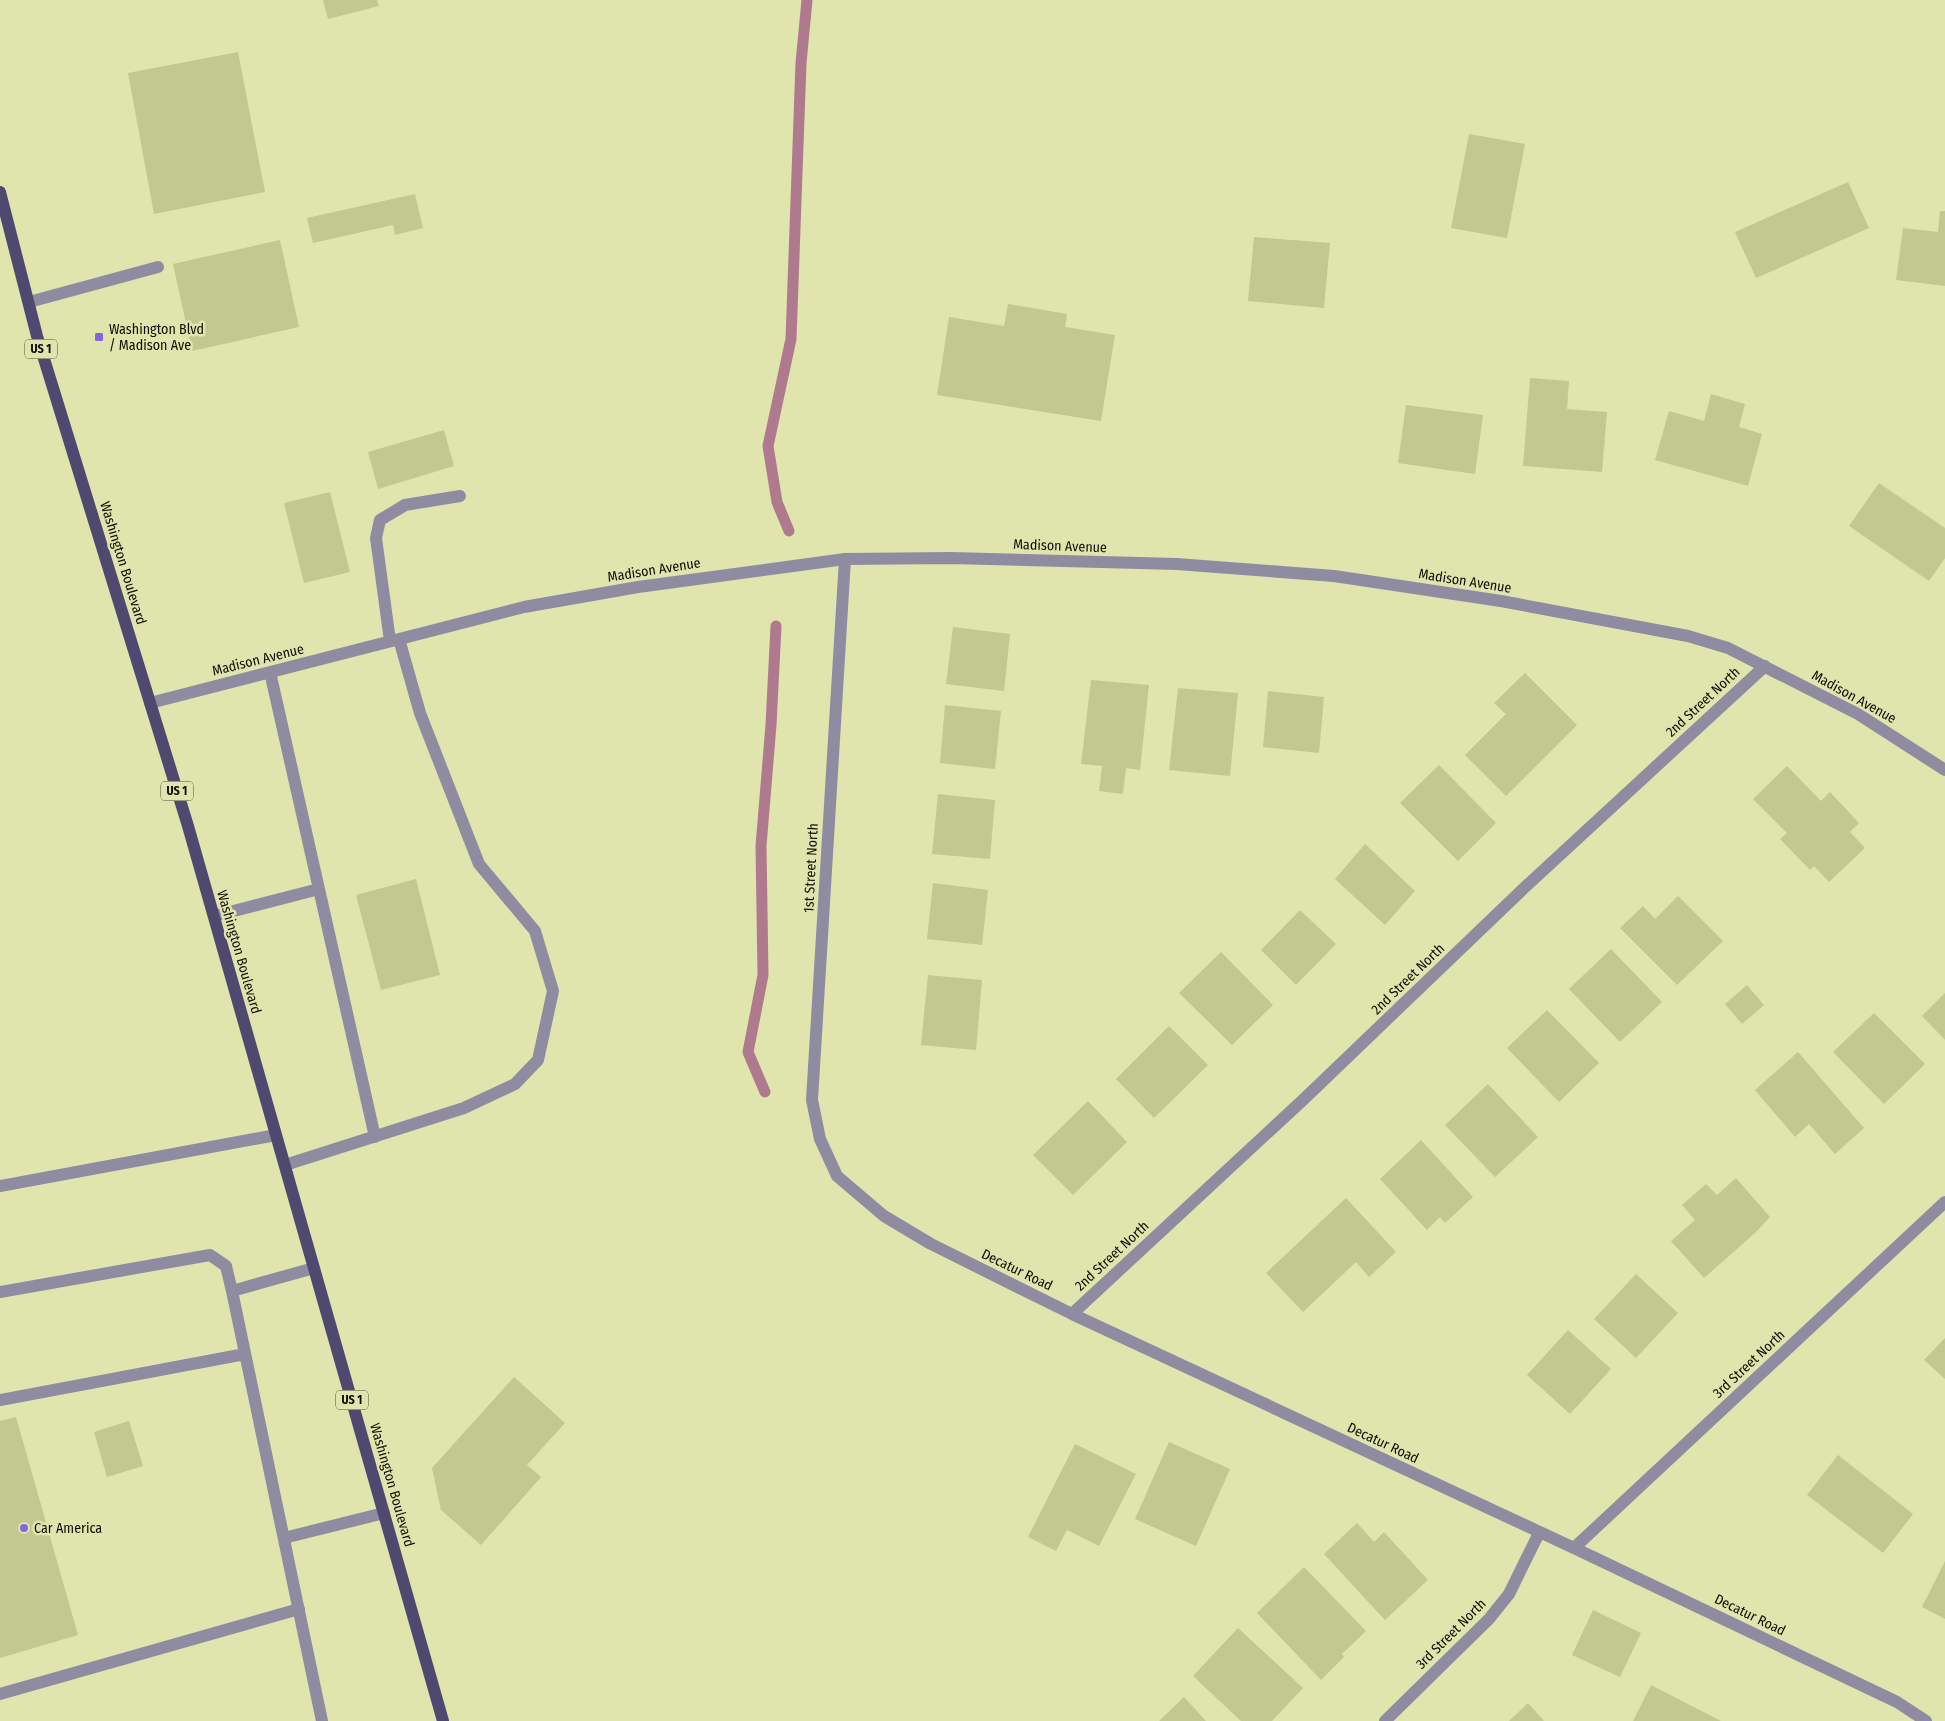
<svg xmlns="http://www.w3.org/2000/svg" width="1945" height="1721" viewBox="0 0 1945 1721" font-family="'Fira Sans Condensed',sans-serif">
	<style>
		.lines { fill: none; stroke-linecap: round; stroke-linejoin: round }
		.stream { stroke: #af7a8d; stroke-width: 11 }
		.building { fill: #c3c790 }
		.minor { stroke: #8f8ca2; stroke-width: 12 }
		.major { stroke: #50496f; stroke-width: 12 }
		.poi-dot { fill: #8464e0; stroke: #e0e4ad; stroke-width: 2 }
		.labels { text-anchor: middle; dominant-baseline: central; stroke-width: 5; stroke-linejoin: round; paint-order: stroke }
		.shield { fill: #e0e4ad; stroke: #4c4e34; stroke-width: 1 }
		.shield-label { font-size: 12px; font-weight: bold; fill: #0d0d00 }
		.poi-label { font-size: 14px; fill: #0d0d00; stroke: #e0e4ad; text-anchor: start }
		.street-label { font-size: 14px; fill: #0d0d00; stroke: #e0e4ad }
	</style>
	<rect width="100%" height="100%" fill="#e0e4ad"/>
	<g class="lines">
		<path class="stream" d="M789,531l-12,-29 -9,-56 23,-107 10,-276 6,-63
			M765,1092l-17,-40 15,-77 -2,-129 10,-121 5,-99"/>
	</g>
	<path class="building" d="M323,0h54l2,6 -51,13z
		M238,52l27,140 -111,22 -26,-141z
		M1469,134l56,10 -18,94 -56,-10z
		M1848,182l21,46 -113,50 -21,-46z
		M415,194l8,34 -28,7 -2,-10 -80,18 -6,-25z
		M1940,211h5v75l-49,-6 7,-52 35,4z
		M1254,237l76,6 -6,65 -76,-7z
		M280,240l19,87 -107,24 -19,-87z
		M1008,304l59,10 -2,13 50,8 -14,86 -164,-26 12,-78 55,9z
		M1530,378l39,3 -2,28 40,3 -5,60 -79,-6z
		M1711,394l34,10 -6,23 23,7 -14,52 -93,-26 14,-49 35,10z
		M1406,405l77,10 -8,59 -77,-11z
		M444,430l10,36 -76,23 -10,-37z
		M1879,483l66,45v30l-16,23 -80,-55z
		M330,492l20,80 -46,11 -20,-80z
		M953,627l57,7 -6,57 -58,-7z
		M1525,673l52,52 -71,71 -41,-41 41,-41 -12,-11z
		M1091,680l58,5 -9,85 -14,-2 -3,26 -24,-3 3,-25 -21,-2z
		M1178,688l60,5 -8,83 -61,-6z
		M1268,691l56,6 -5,56 -56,-6z
		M945,705l56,6 -6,58 -55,-6z
		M1439,765l57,58 -38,38 -58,-58z
		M1787,766l34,35 9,-9 29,31 -9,9 15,16 -36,34 -15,-16 -4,4 -30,-31 7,-6 -34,-34z
		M938,794l57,6 -5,59 -58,-5z
		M1365,844l50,47 -30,34 -50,-46z
		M416,879l24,96 -59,15 -25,-95z
		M933,883l55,7 -6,55 -55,-6z
		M1678,896l45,45 -46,44 -57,-57 23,-22 12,13z
		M1300,910l36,34 -40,41 -35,-35z
		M1611,949l51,53 -42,40 -51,-53z
		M1221,952l52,53 -41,40 -53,-52z
		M928,975l54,5 -6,70 -55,-5z
		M1747,985l17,20 -22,19 -17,-20z
		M1945,993v47l-23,-24z
		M1547,1010l52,53 -40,39 -52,-54z
		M1874,1013l51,51 -41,40 -51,-52z
		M1169,1026l39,39 -54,53 -38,-39z
		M1798,1052l66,76 -29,26 -26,-30 -14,13 -40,-47z
		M1488,1084l50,53 -43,40 -50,-52z
		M1088,1101l39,41 -54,53 -40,-40z
		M1421,1140l52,57 -28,26 -5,-6 -13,13 -47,-51z
		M1736,1178l34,39 -15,16 -51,45 -33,-37 24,-21 -13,-15 24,-21 11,11z
		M1346,1198l50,54 -27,25 -13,-15 -53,50 -37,-39z
		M1636,1274l42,39 -42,45 -42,-39z
		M1568,1330l43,39 -41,45 -43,-39z
		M1945,1338v41l-21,-19z
		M514,1377l51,46 -38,42 14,12 -60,68 -40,-35 -9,-42z
		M16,1417l62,218 -78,23v-237z
		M129,1421l14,45 -36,11 -13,-45z
		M1169,1442l61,27 -34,77 -61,-27z
		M1075,1444l61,30 -37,72 -32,-16 -11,21 -28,-14z
		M1838,1455l75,59 -30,39 -76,-58z
		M1357,1523l17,19 10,-10 44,48 -43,40 -61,-66z
		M1945,1561v58l-23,-12z
		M1304,1567l62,64 -24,23 2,3 -23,23 -64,-67z
		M1593,1610l48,23 -21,44 -48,-22z
		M1238,1628l65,60 -31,33h-31l-48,-45z
		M1651,1685l70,36h-88z
		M1184,1697l22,24h-47z
		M1528,1703l16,18h-35z"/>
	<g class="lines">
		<path class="minor" d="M29,302l129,-35
			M845,559l-33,541 8,39 17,37 47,40 47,28 141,70 502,234 323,154 29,19
			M390,641l-14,-103 4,-18 25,-15 55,-9
			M270,672l105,465
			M150,703l374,-96 114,-20 207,-28 106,-1 226,6 157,12 167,25 187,35 40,12 130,66 87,56
			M214,916l105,-27
			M285,1165l179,-57 51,-24 23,-24 15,-69 -18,-60 -56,-67 -59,-151 -21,-74
			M0,1186l276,-51
			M232,1291l90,430
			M0,1292l210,-37 16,11 6,25 82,-23
			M1072,1314l232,-215 219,-210 242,-223
			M0,1400l245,-46
			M284,1538l100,-25
			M1574,1548l371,-346
			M0,1694l299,-85
			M1385,1721l104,-102 20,-25 30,-61"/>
		<path class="major" d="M0,192l37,144 151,490 255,895"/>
	</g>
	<g class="poi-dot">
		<rect x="94" y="332" width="10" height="10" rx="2.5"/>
		<circle cx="24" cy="1528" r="5"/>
	</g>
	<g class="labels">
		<g class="shield">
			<rect x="25" y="339.5" width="32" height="19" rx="4"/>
			<rect x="161" y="781.5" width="32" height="19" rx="4"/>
			<rect x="336" y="1390.5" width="32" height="19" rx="4"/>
		</g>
		<g class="shield-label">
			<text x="41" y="349">US 1</text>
			<text x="177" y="791">US 1</text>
			<text x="352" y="1400">US 1</text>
		</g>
		<g class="poi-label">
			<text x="109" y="329">Washington Blvd<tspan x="109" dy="16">/ Madison Ave</tspan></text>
			<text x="34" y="1528">Car America</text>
		</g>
		<g class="street-label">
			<text transform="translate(1060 546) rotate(2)">Madison Avenue</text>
			<text transform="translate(123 563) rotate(73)">Washington Boulevard</text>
			<text transform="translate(654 570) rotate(-9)">Madison Avenue</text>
			<text transform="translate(1465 581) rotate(9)">Madison Avenue</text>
			<text transform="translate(258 660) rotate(-14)">Madison Avenue</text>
			<text transform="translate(1854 697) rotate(29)">Madison Avenue</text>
			<text transform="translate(1703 702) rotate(-43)">2nd Street North</text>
			<text transform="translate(811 868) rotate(-87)">1st Street North</text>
			<text transform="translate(239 952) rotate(74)">Washington Boulevard</text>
			<text transform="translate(1408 979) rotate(-44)">2nd Street North</text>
			<text transform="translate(1112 1256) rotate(-43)">2nd Street North</text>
			<text transform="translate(1017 1270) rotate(26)">Decatur Road</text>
			<text transform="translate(1749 1364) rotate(-43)">3rd Street North</text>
			<text transform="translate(1383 1443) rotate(25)">Decatur Road</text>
			<text transform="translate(392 1485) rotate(74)">Washington Boulevard</text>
			<text transform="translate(1750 1615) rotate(26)">Decatur Road</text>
			<text transform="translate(1451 1634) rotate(-45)">3rd Street North</text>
		</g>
	</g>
</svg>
